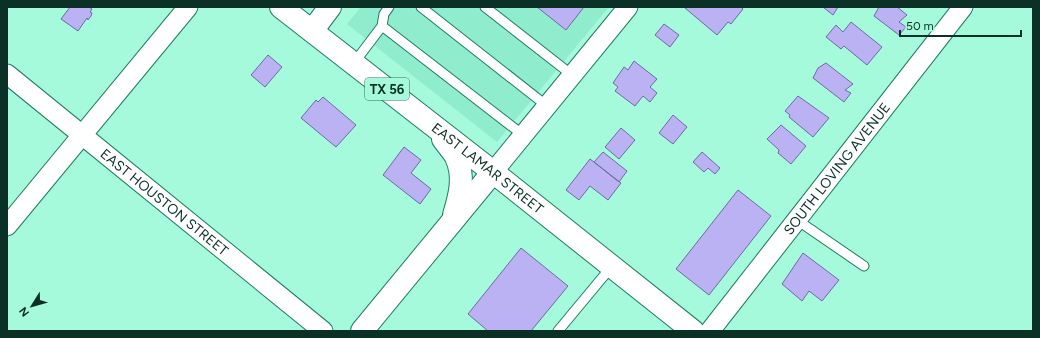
<svg xmlns="http://www.w3.org/2000/svg" width="1040" height="338" viewBox="0 0 1040 338" font-family="Figtree,sans-serif">
	<style>
		.built { fill: #8fedce }
		.building { fill: #bbb2f3; stroke: #7168a4 }
		.lines { fill: none; stroke-linecap: round; stroke-linejoin: round }
		.service-casing { stroke: #207c63; stroke-width: 11 }
		.minor-casing { stroke: #207c63; stroke-width: 21 }
		.primary-casing { stroke: #207c63; stroke-width: 24 }
		.service { stroke: #fff; stroke-width: 9 }
		.minor { stroke: #fff; stroke-width: 19 }
		.primary { stroke: #fff; stroke-width: 22 }
		.labels { text-anchor: middle; dominant-baseline: central; stroke-width: 3.5; stroke-linejoin: round; paint-order: stroke }
		.shield { fill: #a5fadc; stroke: #396d5c; stroke-width: 1 }
		.shield-label { font-size: 13px; font-weight: bold; fill: #0b3025 }
		.street-label { font-size: 14px; fill: #0b3025; stroke: #a5fadc }
	</style>
	<rect width="100%" height="100%" fill="#a5fadc"/>
	<path class="built" d="M361,7h248l-112,135 -150,-118z"/>
	<path class="building" d="M70,7h19l3,2 -2,3 2,1 -1,3 -3,4 -1,-2 -9,13 -17,-12z
		M537,7h47l-18,23z
		M686,7h55l2,2 -12,15 -3,-2 -11,13 -32,-27z
		M823,7h15l-5,8z
		M879,7h18l10,8 -8,7 7,5 -7,8 -25,-19z
		M851,22l31,25 -15,18 -23,-19 -3,3 -15,-12 10,-12 7,7z
		M664,24l15,11 -9,12 -15,-12z
		M268,55l14,12 -17,20 -14,-12z
		M634,61l23,18 -7,8 7,6 -7,9 -7,-6 -8,10 -20,-15 3,-4 -5,-4 11,-16 4,3z
		M826,63l27,21 -8,6 6,3 -7,9 -31,-24 5,-10z
		M798,96l31,22 -16,19 -24,-20 1,-2 -5,-4z
		M323,97l33,28 -20,22 -35,-29 15,-18 2,2z
		M673,115l14,12 -14,17 -14,-11z
		M781,125l25,21 -15,18 -13,-11 1,-3 -12,-11z
		M621,128l14,12 -16,19 -14,-12z
		M404,147l17,13 -10,13 20,16 -11,15 -37,-29z
		M603,152l24,19 -8,11 -25,-20z
		M702,152l18,16 -5,6 -7,-6 -4,4 -11,-10z
		M590,159l31,24 -13,17 -18,-14 -11,14 -13,-10z
		M738,190l33,26 -62,79 -33,-26z
		M521,248l47,38 -37,45h-43l-20,-17z
		M803,253l36,27 -17,21 -13,-10 -7,10 -20,-17z"/>
	<g class="lines">
		<g class="service-casing">
			<path id="service" d="M421,7l126,99
				M485,7l87,68
				M382,26l141,109
				M354,63l28,-37 2,-12 5,-7
				M797,220l67,46
				M558,331l54,-65"/>
		</g>
		<g class="minor-casing">
			<g id="minor">
				<path id="s1" d="M7,74l316,257"/>
				<path d="M493,172l135,-165"/>
				<path d="M7,226l181,-219"/>
				<path id="s2" d="M710,331l253,-324"/>
			</g>
		</g>
		<g class="primary-casing">
			<g id="primary">
				<path id="s3" d="M281,7l212,165 200,159"/>
				<path d="M312,31l18,-24"/>
				<path d="M443,139c4,6 10,12 13,18 9,19 4,38 -2,58"/>
				<path d="M362,331l131,-159"/>
			</g>
		</g>
		<use href="#service" class="service"/>
		<use href="#minor" class="minor"/>
		<use href="#primary" class="primary"/>
	</g>
	<g class="labels">
		<rect class="shield" x="365" y="78" width="44" height="22" rx="3"/>
		<g class="shield-label">
			<text x="387" y="89">TX 56</text>
		</g>
		<g class="street-label">
			<text stroke="none"><textPath href="#s3" startOffset="262">EAST LAMAR STREET</textPath></text>
			<text stroke="none"><textPath href="#s2" startOffset="206">SOUTH LOVING AVENUE</textPath></text>
			<text stroke="none"><textPath href="#s1" startOffset="203">EAST HOUSTON STREET</textPath></text>
		</g>
	</g>
	<rect width="1040" height="338" fill="none" stroke="#0b3025" stroke-width="16"/>
	<g transform="translate(32 306) rotate(233)" stroke="#a5fadc" stroke-width="3" paint-order="stroke">
	<path d="M0-3L7 15L0 10L-7 15Z" fill="#0b3025"/>
	<text y="-6" font-size="11" font-weight="bold" text-anchor="middle" fill="#0b3025">N</text>
	</g>
	<path d="M900 30v6h121v-6" fill="none" stroke="#0b3025" stroke-width="2"/>
	<text x="906" y="30" font-size="12" fill="#0b3025" stroke="#a5fadc" stroke-width="3" paint-order="stroke">50 m</text>
</svg>
